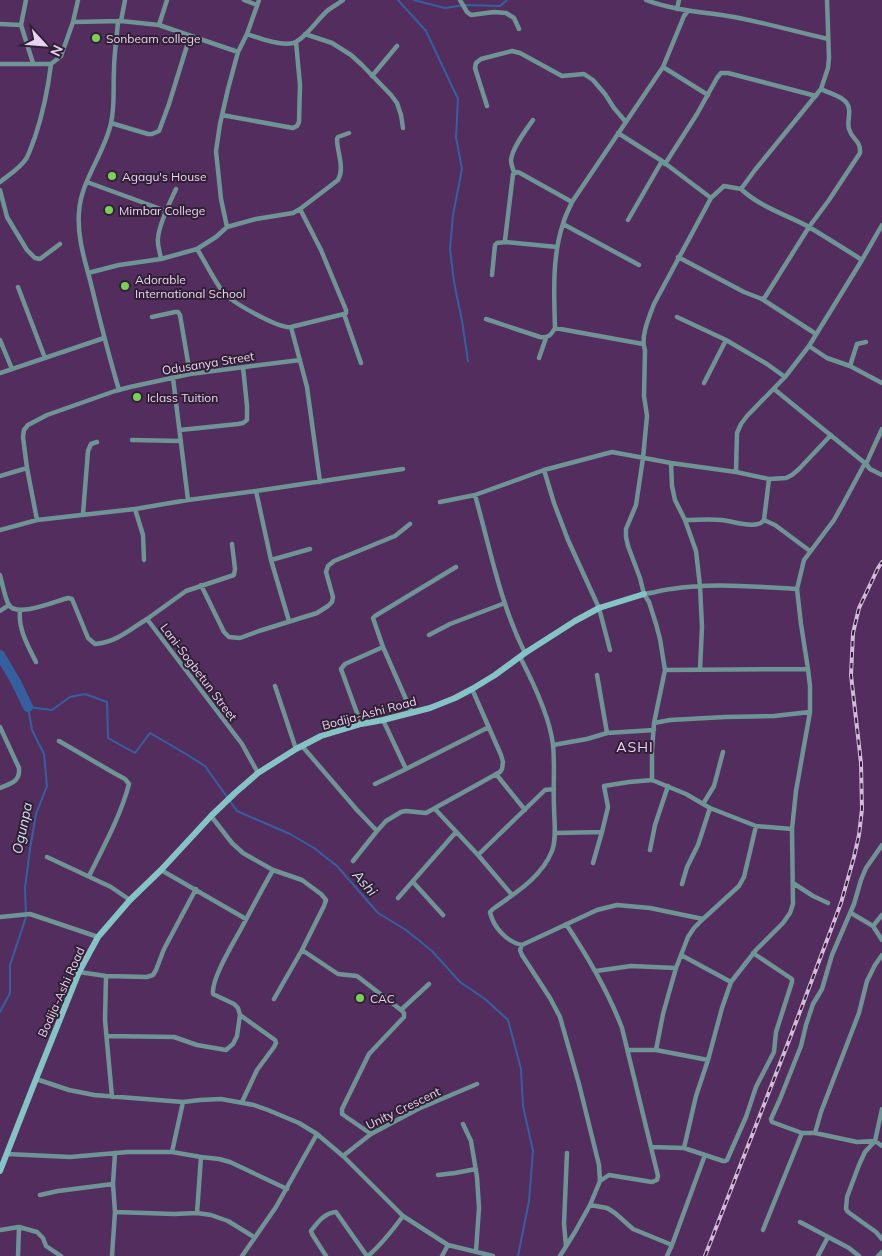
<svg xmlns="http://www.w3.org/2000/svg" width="882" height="1256" viewBox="0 0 882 1256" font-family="Mulish,sans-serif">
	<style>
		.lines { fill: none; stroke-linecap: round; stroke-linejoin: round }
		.stream { stroke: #35609f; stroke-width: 2 }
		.river { stroke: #35609f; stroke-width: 10 }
		.street { stroke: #6e9495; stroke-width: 4.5 }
		.secondary { stroke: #85c4c5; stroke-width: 6 }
		.rail-casing { stroke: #d4badb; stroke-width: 4 }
		.rail { stroke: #301f35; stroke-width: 2; stroke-dasharray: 5.5; stroke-linecap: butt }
		.poi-dot { fill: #79d157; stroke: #301f35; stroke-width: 2 }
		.labels { text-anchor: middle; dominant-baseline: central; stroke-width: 4; stroke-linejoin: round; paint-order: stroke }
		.poi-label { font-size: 12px; fill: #e9d2f0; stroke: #301f35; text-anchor: start }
		.street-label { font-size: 12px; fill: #e9d2f0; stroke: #301f35 }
		.neighbourhood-label { font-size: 14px; letter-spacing: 1px; fill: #f1cdfd; stroke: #301f35 }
		.water-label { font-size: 14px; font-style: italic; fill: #d5e2f4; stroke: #301f35 }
	</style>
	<rect width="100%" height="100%" fill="#542d5f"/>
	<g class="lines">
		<path class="stream" d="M398,0l28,31 32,68 -2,38 6,32 -9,46 -3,34 4,33 8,39 6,40
			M414,0l31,8 20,-3 35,1 7,-6
			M0,1012l10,-19v-28l16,-48 -1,-29 5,-39 6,-35 11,-28 -3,-32 -12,-24 -4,-23 24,3 18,-13 15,-3 22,8 1,36 27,15 15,-20 36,21 19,12 32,45 53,23 24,14 23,18 41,47 28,17 26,21 28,31 25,17 23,21 13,49 2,37 10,45 -4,50 -11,55"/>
		<path class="river" d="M0,655l16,27 12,25"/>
		<path class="street" d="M26,0l-5,25 12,38
			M244,0l13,5
			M460,0l7,12 4,3 23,-3 12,1 8,5 5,11
			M646,0c28,11 59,12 88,17 32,6 63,15 94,22
			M677,9l2,-9
			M118,21c-1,16 -4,33 -4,49 -1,17 1,37 -3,53 -7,32 -30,57 -32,89 -2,23 5,46 11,68 9,37 18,73 29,110
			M121,21l4,-21
			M73,22l48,-1 38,4 79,27
			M0,24l21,1
			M159,25l8,-25
			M247,34c12,4 33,12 46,9 11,-3 25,-24 34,-32 5,-4 11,-7 16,-11
			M305,34l27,9 19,12 11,10 29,30 6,8 4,12 2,13
			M0,64h51l10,-8 12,-34 5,-22
			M663,67l45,28
			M372,76l25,-30
			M487,106l-12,-38 1,-5 5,-4 31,-8 8,2 42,23 22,-2 9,6 12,14 9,14 11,13
			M222,115l71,13 4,-2 2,-4 1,-37 -4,-43
			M111,123l37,11h4l7,-3 10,-27 21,-68
			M618,133l44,28 49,37
			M665,164l32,-50 20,-36 4,-5h7l88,23
			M514,172c-1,-3 -3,-8 -3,-12 1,-12 15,-30 22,-40
			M0,182c9,-7 20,-14 26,-23 4,-7 6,-15 9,-22 8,-24 13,-48 16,-73
			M87,182l79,29
			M741,189c19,18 46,26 68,38 18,11 36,22 53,33
			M0,190l7,27 6,10 14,23 8,8 5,1 20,-15
			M628,220l34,-59
			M563,224l76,41
			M227,227l-6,-28 -5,-48 4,-27 8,-35 10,-37 9,-18 12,-34
			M557,247l-51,-5 -1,-2 8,-66 4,-2 3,1 52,29
			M197,249c9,14 16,30 26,43 8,10 56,37 68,35l16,60 13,95
			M678,257l66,35 18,7 3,-2 44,-70 20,-27 31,-47c1,-13 -8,-13 -11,-24 -2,-6 1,-13 0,-20 -1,-12 -19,-15 -28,-20
			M161,259c-1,-7 -4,-14 -3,-21 1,-14 12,-36 18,-49
			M88,273l31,-8 42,-6 36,-10 19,-12 11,-10 29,-8 37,-6 7,-4 38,-29c7,-12 -1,-28 -1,-41l1,-2 11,-4
			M492,275l3,-30 2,-2 9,-1
			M18,287l27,71
			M762,299l54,35
			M344,314l17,49
			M152,317l23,-5h3l2,3 10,59
			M677,317l49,23 41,24 18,13
			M486,319l54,18c9,1 11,-2 15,-9l88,16
			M291,327l53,-13 2,-1v-3l-25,-60 -21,-41
			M555,328c-1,-33 -3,-72 8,-104 2,-8 6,-15 9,-22l91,-135 21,-51 4,-5
			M0,340l12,29
			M809,346l18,12 23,8 32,17
			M539,358l7,-20
			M850,366l7,-22 9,-2
			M0,373l104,-35
			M173,378l15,122
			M704,383l22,-43
			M774,389l92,75 4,5 12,6
			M180,430l58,-6 5,-1 4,-3v-14l-4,-39
			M132,440l49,1
			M671,463l1,23 3,14 10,20 11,31 4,35 2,41 -2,42
			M866,464l16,-35
			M544,470l10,33 14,37 31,68 11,42
			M736,472l1,-39 4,-9 6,-8 38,-39 24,-31 53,-86 20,-35
			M0,476l27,-8
			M256,491l15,69 18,61
			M475,495c15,53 25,108 50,158
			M440,502l35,-7 69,-25 68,-18 59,11 65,9 33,7 17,-1 6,-3 7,-6 32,-34
			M135,509l8,26 1,25
			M83,514l5,-63 3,-7 6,-2
			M37,520l-10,-52 -4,-31 1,-7 4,-5 19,-10 68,-24 15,-4 60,-13 110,-14
			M685,520c13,0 24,-1 37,0 10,1 25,7 36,4 3,0 4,-2 6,-4l5,-41
			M764,520l11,5 35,26
			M0,530l37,-10 98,-11 53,-9 68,-9 147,-22
			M271,560l39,-11
			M0,575c2,7 5,24 9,30 8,13 47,-4 59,-7l4,1 16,39 7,6c22,-2 34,-14 52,-25l95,125 16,29
			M201,585l23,47 5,5 11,1 19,-7 58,-18 11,-7 4,-4 1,-5 -7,-25 2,-6 6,-5 61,-25 15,-12
			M644,594c9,-1 18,-4 27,-5 41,-7 85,-2 126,0
			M0,611l9,-6
			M20,611c-2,18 8,35 16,51
			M147,619l39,-28 48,-16 1,-6 -3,-25
			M429,635l21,-11 55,-21
			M520,657c13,25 30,60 33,88 2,20 0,41 1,61 0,14 3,32 -2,45 -11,27 -37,42 -59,58l-3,3c3,15 17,30 32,33l75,-35 20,-5 33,3 53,11
			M665,670l143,-1
			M597,675l10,58
			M275,686l21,63
			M412,713l-29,-66 -10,-29 2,-2 81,-49
			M383,720l23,49
			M654,723l16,-3 55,-3 49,-1 36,-4
			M361,724l-20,-55 4,-5 38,-17
			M0,727l19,41c1,14 -8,15 -19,20
			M59,741l55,32 11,6 4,5c-8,31 -26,64 -40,92
			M553,745l34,-6 20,-6 47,-3
			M302,746l55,64 20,21 9,-10 15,-9 5,-1 20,2 74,-41 2,-3 1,-7 -2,-7 -29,-66
			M496,774l29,36
			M652,780v-29l2,-28 11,-53 -5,-31 -4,-15 -7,-22 -5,-8 -4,-16 -12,-32 -2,-9v-8l10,-24 7,-47 4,-42 -3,-20 1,-46c-5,-12 4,-33 9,-46l57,-106 13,-12 17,3 14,-19 66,-81 7,-21 1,-10 -2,-58
			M375,784l31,-15 83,-42
			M703,804l11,-18 9,-34
			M435,809l43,46 34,40
			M211,816l21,27 11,10 30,17 29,10 19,14 5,6 -2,6 -22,44 -28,49
			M555,833l47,-1
			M882,845l-16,23 -5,12 -7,24 -22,51 -10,34 -9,15 -7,21 -5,21 -21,53 -9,20 1,3 30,11h13l42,9 18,-1 7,5
			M650,850l5,-25 13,-39
			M478,855l67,-65 9,-1
			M47,857l64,30 19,13
			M353,861l24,-30
			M593,863l9,-31 6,-25 -4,-21 25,-4 23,-2 34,14 24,14 46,18 36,3
			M161,870l85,49
			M413,882l30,33
			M793,883l20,13 15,7
			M682,884l5,-17 11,-22 12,-37
			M398,898l58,-66
			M851,913l22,13 9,14
			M0,917l30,-3 68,23
			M566,924c22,33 42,67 56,104l36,148 -1,4 -5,2 -43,-7 -9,6
			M873,926l9,-11
			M522,945l-2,5 2,5 28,43 10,19 19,67 20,81 1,16 -10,24 -15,27 -15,24
			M302,950l36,24 19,2 44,34
			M681,955l50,27
			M596,971l35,-5 45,2
			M79,972l27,4 41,1 6,-2 3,-5 8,-21 32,-60
			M106,976l-1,44 7,77
			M240,1015l35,25 1,3 -2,4 -17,23 -15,32
			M107,1036l67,1 23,8 29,5 7,-6 4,-8 3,-21 -2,-7 -4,-4 -21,-10c-2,-15 21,-52 29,-67 10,-19 20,-38 31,-57
			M628,1050h28l52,10
			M656,1050l7,-36 13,-46 12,-31 6,-9 9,-9 36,-33 5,-9 12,-51
			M36,1079l33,11 25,5 89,7 17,-2 21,-1 33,6 14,5 31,13 18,11 26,22 60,60 45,29 45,11
			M882,1109l-7,32 -10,11 -6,13 -12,32 -1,12 2,3 28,20 6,7
			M463,1124l8,17 6,36 2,31 -3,43
			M815,1133l6,-21 38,-99 8,-32 8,-16 7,-10
			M371,1134l-29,-20v-5l27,-55 35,-37v-4l-3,-3 28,-26
			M652,1147l32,1 39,13h2l2,-1 19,-43 10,-30 18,-35 2,-20 16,-50v-3l-39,-26
			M684,1148l12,-52 12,-36 14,-52 9,-26 25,-32 27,-27 7,-10 3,-9 -1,-75 4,-38 14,-79v-26l-2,-17 -7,-45 -4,-35 7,-29 30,-40 9,-16 22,-41
			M172,1152l11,-50
			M7,1154l63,3 58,-5h44l29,5 18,2 11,3 57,27
			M343,1156l28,-22 47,-25 59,-25
			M438,1175l17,-2 21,-4
			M40,1195l18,-4 55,-7
			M590,1205l17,3 8,5 18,16 39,16
			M115,1212l59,2 23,-1 14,2 17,6 26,16
			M197,1213l4,-56
			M800,1222l49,26 10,8
			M0,1230l19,-3 18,5 6,6 3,8 15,10
			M763,1230l39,-97
			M566,1246l-2,-22 3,-71
			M18,1256l1,-29
			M112,1256l3,-44 -2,-28 2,-31
			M242,1256l34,-49 41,-73
			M326,1256l-14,-22 -1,-3c7,-9 13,-18 25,-19l31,44
			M368,1256c14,-12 24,-25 35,-40
			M442,1256l6,-11
			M667,1256l5,-11 33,-90
			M818,1256l10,-19
			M878,1256l4,-4"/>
		<path class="secondary" d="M0,1171l36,-92 43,-107 19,-35 32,-37 31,-30 50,-54 24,-23 23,-20 38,-24 25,-13 40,-12 22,-4 47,-12 25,-10 17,-9 23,-14 30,-22 50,-32 24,-13 45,-14"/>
		<g class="rail-casing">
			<path id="rail" d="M705,1256l85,-218 42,-111 9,-24 13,-46 5,-22 3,-26 -1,-46 -10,-88 2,-42 6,-25 19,-40 4,-6"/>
		</g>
		<use href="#rail" class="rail"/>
	</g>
	<g class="poi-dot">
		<circle cx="96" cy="38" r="5"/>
		<circle cx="112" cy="176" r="5"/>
		<circle cx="109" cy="210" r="5"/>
		<circle cx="125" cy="286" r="5"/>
		<circle cx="137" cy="397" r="5"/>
		<circle cx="360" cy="998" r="5"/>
	</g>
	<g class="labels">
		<g class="poi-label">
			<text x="106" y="38">Sonbeam college</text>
			<text x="122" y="176">Agagu's House</text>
			<text x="119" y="210">Mimbar College</text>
			<text x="135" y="279">Adorable<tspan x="135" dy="14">International School</tspan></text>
			<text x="147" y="397">Iclass Tuition</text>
			<text x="370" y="998">CAC</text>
		</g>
		<g class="street-label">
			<text transform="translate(208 363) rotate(-9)">Odusanya Street</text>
			<text transform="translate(199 672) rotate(53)">Lani-Sogbetun Street</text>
			<text transform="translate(369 713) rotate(-15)">Bodija-Ashi Road</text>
			<text transform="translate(61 992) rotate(-66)">Bodija-Ashi Road</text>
			<text transform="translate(403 1108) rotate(-26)">Unity Crescent</text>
		</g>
		<g class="neighbourhood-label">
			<text x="635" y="747">ASHI</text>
		</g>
		<g class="water-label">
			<text transform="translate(22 828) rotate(-78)">Ogunpa</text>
			<text transform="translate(365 883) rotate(49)">Ashi</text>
		</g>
	</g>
	<g transform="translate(45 45) rotate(116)" stroke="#301f35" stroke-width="4" paint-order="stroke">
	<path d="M0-4L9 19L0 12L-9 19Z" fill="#e9d2f0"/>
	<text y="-8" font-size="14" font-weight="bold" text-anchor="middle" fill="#e9d2f0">N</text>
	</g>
</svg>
